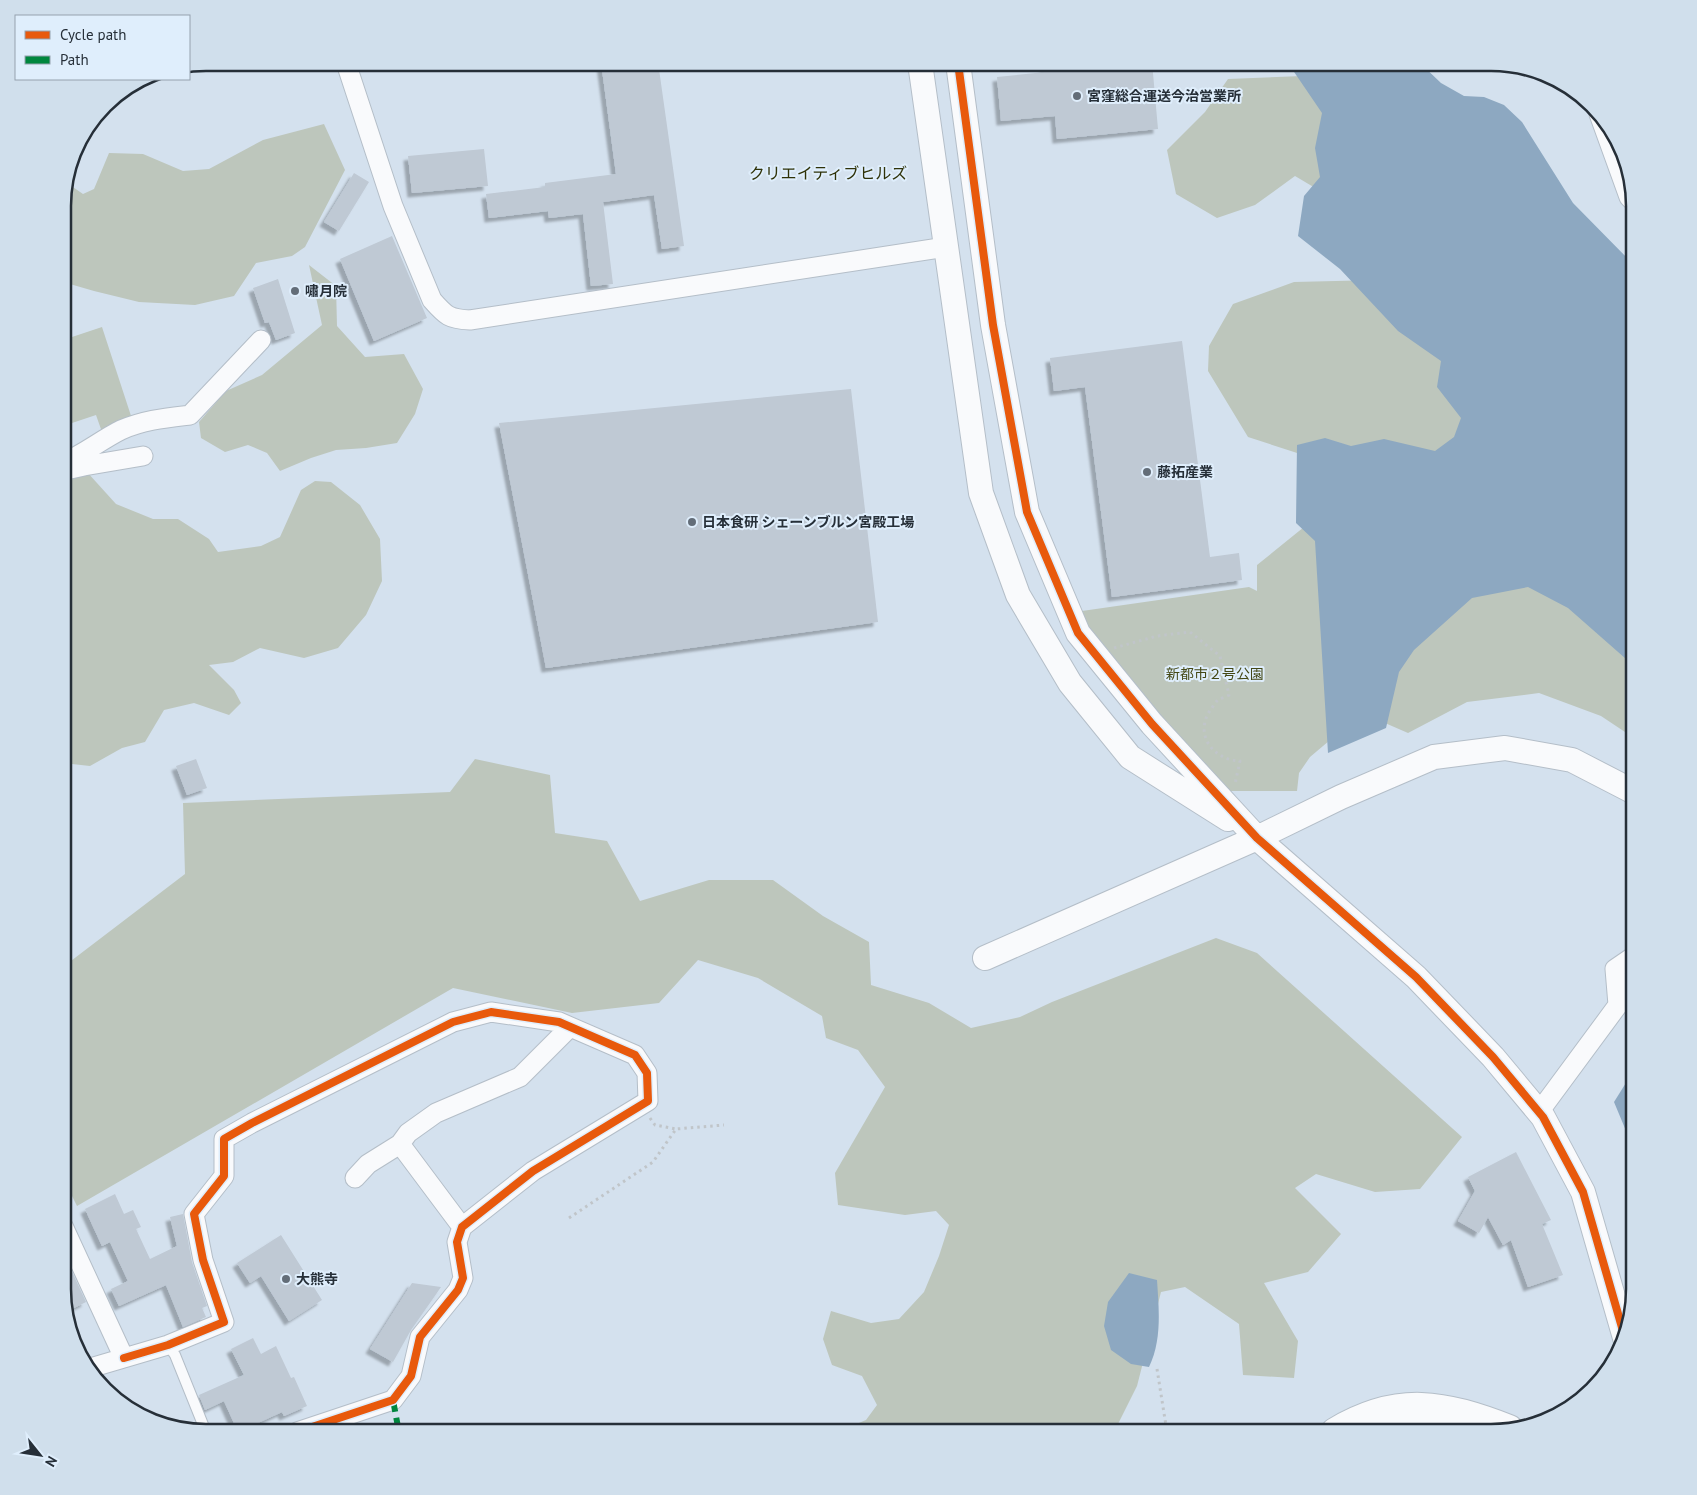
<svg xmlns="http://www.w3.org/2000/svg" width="1697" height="1495" viewBox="0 0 1697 1495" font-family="'PT Sans','Noto Sans JP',sans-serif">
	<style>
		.green { fill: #bdc6bc }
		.water { fill: #8da8c1 }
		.building { fill: #bfc9d4; filter: url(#shadow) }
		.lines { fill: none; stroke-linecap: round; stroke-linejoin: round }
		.service-casing { stroke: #b4bec8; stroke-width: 12 }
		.minor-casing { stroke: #b4bec8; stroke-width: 21 }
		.tertiary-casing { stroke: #b4bec8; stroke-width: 26 }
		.motorway-casing { stroke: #b4bec8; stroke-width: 30 }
		.path { stroke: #c0c5c9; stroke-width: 3; stroke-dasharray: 2.5 4; stroke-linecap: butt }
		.service { stroke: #f9fafc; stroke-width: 10 }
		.minor { stroke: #f9fafc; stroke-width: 19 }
		.tertiary { stroke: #f9fafc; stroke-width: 24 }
		.motorway { stroke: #f9fafc; stroke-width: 28 }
		.quiet { stroke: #00873e; stroke-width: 6; stroke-dasharray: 12 6; stroke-linecap: butt }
		.cycleway-casing { stroke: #dfeefc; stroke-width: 11 }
		.cycleway { stroke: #e8590c; stroke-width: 8 }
		.poi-dot { fill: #636d78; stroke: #dfeefc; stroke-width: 2 }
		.labels { text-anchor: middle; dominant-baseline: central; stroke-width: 4; stroke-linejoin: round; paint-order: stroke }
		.poi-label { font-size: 14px; font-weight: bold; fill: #262f38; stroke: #dfeefc; text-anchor: start }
		.park-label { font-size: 14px; fill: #444815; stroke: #dfeefc }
		.quarter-label { font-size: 16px; fill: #2f3208; stroke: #dfeefc }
		.rim { fill: none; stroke: #262f38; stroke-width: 2.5 }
	</style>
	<defs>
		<filter id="shadow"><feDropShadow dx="-4.5" dy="4.5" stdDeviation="1" flood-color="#0004"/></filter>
	</defs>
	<rect width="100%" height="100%" fill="#d4e1ee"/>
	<path class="green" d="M1328,75l212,480 94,69v114l-33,-22 -62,-23 -72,9 -59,31 -46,-20 -52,44 -11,16 -2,18h-85l-137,-179 174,-25 8,4v-26l73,-59 -2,-43 -80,-26 -40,-66 1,-25 24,-42 61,-22 83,-2 -45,-82 -37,-22 -40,29 -38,13 -41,-24 -9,-44 38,-38 23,-33z
		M324,124l21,46 -40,77 -13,9 -36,7 -22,33 -39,9 -56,-3 -45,-11 -31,-9v-85l4,-14 16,11 11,-5 15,-36 34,1 40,17 26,-2 54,-29z
		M309,265l27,21 1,40 28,31 39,-3 19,35 -8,25 -18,29 -31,5 -30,2 -25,8 -31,13 -13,-18 -19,-8 -23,7 -24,-14 -2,-16 27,-31 36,-16 60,-50z
		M102,327l31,95 -31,10 -6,-17 -33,11v-86z
		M87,472l29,32 37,15h25l31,20 9,13 43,-6 19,-9 21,-47 14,-9 16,1 29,23 20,34 2,42 -16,34 -28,33 -34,10 -44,-10 -27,14 -24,3 25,25 7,13 -12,12 -35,-12 -30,7 -19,32 -23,6 -32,18 -27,-3v-279z
		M475,759l75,16 5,58 52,8 33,60 69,-21h64l50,36 46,26 2,43 58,18 42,25 49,-11 32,-15 164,-64 41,15 205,184 -42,52 -45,3 -59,-18 -21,14 46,46 -33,38 -44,11 34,58 -4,37 -51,-3 -4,-51 -54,-37 -24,5 -24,94 -23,46h-277l29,-12 11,-15 -15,-29 -30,-11 -9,-26 8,-28 40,12 28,-4 25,-27 15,-36 10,-31 -13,-14 -31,4 -67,-10 -3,-32 50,-86 -27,-37 -32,-12 -4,-22 -64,-38 -60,-18 -39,43 -87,10 -119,-25 -376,218 -14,-28v-211l122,-93 -2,-71 267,-11z"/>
	<path class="water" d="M1293,63h127l21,20 23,13 20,1 20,8 18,17 51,81 61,62v401l-66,-58 -40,-21 -56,11 -58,52 -15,22 -13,56 -58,25 -13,-212 -19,-18 1,-78 28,-7 26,8 33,-7 51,12 19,-14 7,-19 -24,-31 4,-26 -43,-30 -58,-62 -42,-33 6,-40 16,-19 -5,-29 7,-35 -32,-47z
		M1634,1070v80l-20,-48z
		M1129,1273l28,7c2,30 5,60 -8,87l-18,-3 -20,-14 -7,-24 4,-24z"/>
	<path class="building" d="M601,62h57l26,184 -22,3 -8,-54 -51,7 10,82 -22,2 -8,-72 -34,4 -1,-7 -59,7 -3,-24 59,-7v-4l71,-9z
		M1070,62h82l6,67 -101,10 -2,-23 -54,5 -4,-44 48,-5 -1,-7z
		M484,149l4,37 -76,7 -4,-37z
		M354,173l15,9 -30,49 -15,-9z
		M392,236l35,82 -53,23 -34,-82z
		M278,279l17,54 -19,7 -7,-18 -4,1 -12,-35z
		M1182,341l28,216 29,-4 3,27 -130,17 -27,-210 -31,4 -4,-33z
		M851,389l27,233 -332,46 -47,-245z
		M196,759l11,29 -20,7 -11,-29z
		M1516,1152l35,68 -9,4 21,51 -35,12 -17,-47 -8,5 -15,-28 -9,16 -21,-12 17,-30 -7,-14z
		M115,1194l9,20 9,-4 8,17 -5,2 14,30 27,-13 -7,-29 13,-3 9,48 15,44 -5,2 4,9 -23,10 -17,-42 -47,21 -8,-17 17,-8 -18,-39 -8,4 -17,-37z
		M281,1235l41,65 -33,21 -28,-45 -11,7 -13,-20z
		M63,1252l23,50 -20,10 -3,-14z
		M412,1283l29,4 -30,43 -18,32 -23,-13z
		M253,1338l8,16 15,-8 15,32 3,-1 13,29 -23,10 -2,-4 -44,20 -14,-31 -19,9 -6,-15 45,-20 -13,-26z"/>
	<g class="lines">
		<g class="service-casing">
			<path id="service" d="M168,1345l7,10 31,77"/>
		</g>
		<g class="minor-casing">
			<path id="minor" d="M346,63l47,143 39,94c14,16 17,19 38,20l476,-73
				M1599,114l30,83 5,5
				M63,463c21,-9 38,-23 58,-33 23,-10 44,-12 69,-15l71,-75
				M66,470l18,-4 59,-10
				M1539,1112l79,-107 -3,-36 19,-13
				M400,1144l62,83
				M355,1178l13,-14 32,-20 8,-11 28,-20 84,-36 50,-50
				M63,1226l61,132 -34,10
				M124,1358l44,-13 56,-23 -21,-62 -9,-46 30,-38v-37l28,-16 201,-101 38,-10 68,10 76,33 12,18 1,28 -115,70 -71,56 -5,15 6,36 -5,12 -38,47 -9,39 -18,24 -96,32"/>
		</g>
		<g class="tertiary-casing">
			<path id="tertiary" d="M920,63l61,430 37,102 52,88 60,74 98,62
				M958,63l35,262 34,187 51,121 74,91 105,114 159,139 77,80 50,60 40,75 42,146
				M985,958l272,-120 84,-41 93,-40 71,-9 67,12 62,32"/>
		</g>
		<g class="motorway-casing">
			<path id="motorway" d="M1335,1432c63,-38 109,-28 174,-3
				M1384,1432l39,-2 14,2"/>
		</g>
		<path class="path" d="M1114,648l43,-12 33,-4 30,24 9,39c-3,2 -8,3 -11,5 -3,2 -5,7 -7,9 -18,25 2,51 29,52l-5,23
			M650,1118l5,7 21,4
			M569,1218l84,-56 23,-33 48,-4
			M1157,1369l10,63"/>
		<use href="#service" class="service"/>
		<use href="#minor" class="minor"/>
		<use href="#tertiary" class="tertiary"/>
		<use href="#motorway" class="motorway"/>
		<path class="quiet" d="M393,1400l5,27 -2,5"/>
		<g class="cycleway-casing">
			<path id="cycleway" d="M958,63l35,262 34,187 51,121 74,91 105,114 159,139 77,80 50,60 40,75 42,146
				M124,1358l44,-13 56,-23 -21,-62 -9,-46 30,-38v-37l28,-16 201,-101 38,-10 68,10 76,33 12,18 1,28 -115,70 -71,56 -5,15 6,36 -5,12 -38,47 -9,39 -18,24 -96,32"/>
		</g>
		<use href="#cycleway" class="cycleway"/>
	</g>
	<g class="poi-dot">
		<circle cx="1077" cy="96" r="5"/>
		<circle cx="295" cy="291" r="5"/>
		<circle cx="1147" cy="472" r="5"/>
		<circle cx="692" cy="522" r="5"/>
		<circle cx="286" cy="1279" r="5"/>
	</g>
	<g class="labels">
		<g class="poi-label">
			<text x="1087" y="96">宮窪総合運送今治営業所</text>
			<text x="305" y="291">嘯月院</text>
			<text x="1157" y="472">藤拓産業</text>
			<text x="702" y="522">日本食研 シェーンブルン宮殿工場</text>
			<text x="296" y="1279">大熊寺</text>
		</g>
		<g class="park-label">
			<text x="1215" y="674">新都市２号公園</text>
		</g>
		<g class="quarter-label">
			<text x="828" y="173">クリエイティブヒルズ</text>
		</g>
	</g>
	<path d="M0 0H1697V1495H0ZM206 71H1491A135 135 0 0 1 1626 206V1289A135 135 0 0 1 1491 1424H206A135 135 0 0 1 71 1289V206A135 135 0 0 1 206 71Z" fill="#d0dfec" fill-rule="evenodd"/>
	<path class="rim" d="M206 71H1491A135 135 0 0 1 1626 206V1289A135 135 0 0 1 1491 1424H206A135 135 0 0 1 71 1289V206A135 135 0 0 1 206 71Z"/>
	<rect x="15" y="15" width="175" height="65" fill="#dfeefc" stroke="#95a2ae"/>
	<rect x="25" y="31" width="25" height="8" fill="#e8590c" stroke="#95a2ae"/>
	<text x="60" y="40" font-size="15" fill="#262f38">Cycle path</text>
	<rect x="25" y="56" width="25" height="8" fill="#00873e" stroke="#95a2ae"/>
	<text x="60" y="65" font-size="15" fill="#262f38">Path</text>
	<g transform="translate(40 1455) rotate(120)" stroke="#dfeefc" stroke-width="4" paint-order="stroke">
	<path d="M0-4L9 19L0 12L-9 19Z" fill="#262f38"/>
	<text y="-8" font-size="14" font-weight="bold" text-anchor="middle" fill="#262f38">N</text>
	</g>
</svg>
